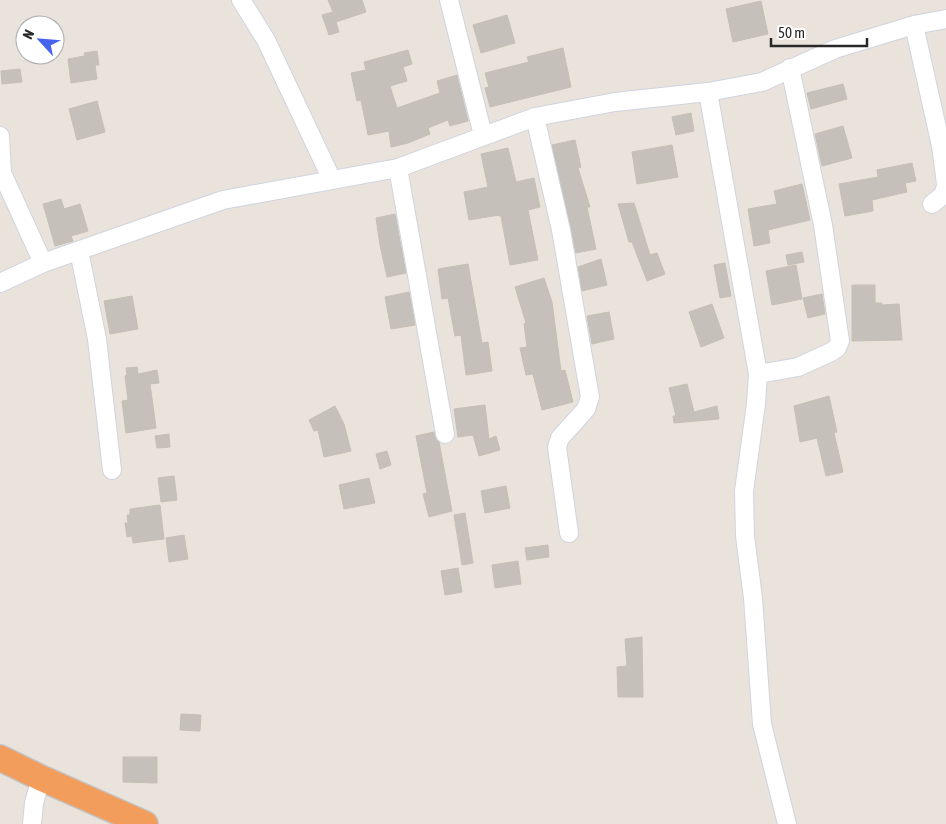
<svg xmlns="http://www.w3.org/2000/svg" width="946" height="824" viewBox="0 0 946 824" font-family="'Asap Condensed',sans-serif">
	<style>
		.building { fill: #c5c0ba; stroke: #c5bfb5 }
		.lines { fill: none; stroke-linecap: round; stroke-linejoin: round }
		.minor-casing { stroke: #d0d3e0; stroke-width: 20 }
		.highway-casing { stroke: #c3c3c3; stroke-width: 28 }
		.minor { stroke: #fff; stroke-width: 18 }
		.highway { stroke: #f39d5d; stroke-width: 25 }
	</style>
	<rect width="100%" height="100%" fill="#eae3db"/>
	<path class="building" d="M328,0h34l4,12 -30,10 3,10 -10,3 -7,-20 11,-3z
		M761,1l7,33 -35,8 -7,-33z
		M507,15l8,28 -34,10 -8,-28z
		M563,48l8,39 -81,20 -5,-19 4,-1 -4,-14 44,-11 -2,-5z
		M408,50l4,14 -9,3 4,14 -17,5 7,22 43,-15 -3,-12 20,-6 11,46 -18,5 -2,-6 -20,8 2,6 -22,9 -17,4 -2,-16 -21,4 -7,-35 -4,1 -6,-28 15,-3 -2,-8z
		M97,51l2,14h-4l2,14 -26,4 -3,-24 17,-3 -1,-3z
		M20,69l2,13 -20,2 -1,-13z
		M843,84l4,15 -36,10 -4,-16z
		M97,101l8,31 -28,8 -8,-31z
		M691,113l3,18 -18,4 -4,-18z
		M843,126l9,32 -30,8 -7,-32z
		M575,140l6,27 -3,1 12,39h-3l9,42 -20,4 -24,-108z
		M672,145l6,32 -41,7 -5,-32z
		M508,148l8,34 18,-4 6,29 -12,3 10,50 -28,5 -9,-49h-2v-1l-30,5 -5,-28 24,-5 -7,-33z
		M912,163l4,18 -11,2 2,9 -35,8 1,11 -28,5 -6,-32 39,-7 -1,-7z
		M802,184l8,36 -42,10 2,13 -16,3 -6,-37 29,-5 -3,-13z
		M61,199l3,10 16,-5 8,27 -17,5 2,5 -18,5 -12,-42z
		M634,203l16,52 7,-2 8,21 -18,7 -15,-39h-3l-11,-38z
		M395,214l11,59 -19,4 -7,-32 -4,-27z
		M802,252l2,10 -16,3 -2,-10z
		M601,259l6,26 -25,6 -4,-24z
		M725,263l6,33 -11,2 -6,-33z
		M468,264l14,79 6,-1 4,29 -26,4 -5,-40 -6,1 -7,-38 -6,1 -4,-30z
		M796,265l6,34 -30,6 -6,-34z
		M544,278l8,24 9,69 4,-1 8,32 -31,8 -9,-36 -7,1 -6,-27 7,-1 -3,-23 2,-1 -11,-36z
		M852,285h23v18h7v2l17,-1 3,36 -50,1z
		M409,292l6,33 -24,4 -6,-32z
		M822,294l3,20 -17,4 -5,-20z
		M132,296l6,33 -28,5 -6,-33z
		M712,304l12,34 -23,9 -12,-35z
		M609,312l5,27 -22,5 -5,-28z
		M137,367l1,7 19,-4 2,13 -9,1 6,44 -30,5 -4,-32 6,-1 -3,-24 2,-1 -1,-7z
		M687,384l7,28 23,-6 2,13 -45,4 -1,-7h3l-7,-28z
		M829,396l8,36 -3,1 9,39 -17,4 -9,-38 -17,4 -6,-36z
		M485,405l4,34 7,-3 4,14 -21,6 -6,-21 -15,2 -4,-28z
		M335,406l9,18 7,27 -27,6 -6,-27 -4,1 -5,-11z
		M434,432l5,10 13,69 -23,6 -6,-23 4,-1 -11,-57z
		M169,434l1,13 -13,1 -2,-12z
		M387,451l4,14 -11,4 -4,-15z
		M174,476l3,24 -16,2 -3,-24z
		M369,478l6,25 -31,6 -5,-24z
		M506,486l4,22 -25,5 -4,-22z
		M160,505l4,34 -31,4 -1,-7 -5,1 -2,-14h3l-1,-8h3v-6z
		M465,513l8,50 -11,2 -8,-50z
		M184,535l4,24 -19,3 -3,-24z
		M548,545l1,12 -22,3 -2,-12z
		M518,561l3,23 -26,4 -3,-23z
		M458,568l4,24 -17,3 -4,-24z
		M642,637l1,60h-25l-1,-30 10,-1 -2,-27z
		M181,714l20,1 -1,16 -20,-1z
		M123,757h34v26l-34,-1z"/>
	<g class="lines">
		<g class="minor-casing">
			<path id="minor" d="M241,0l25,40 66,140
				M449,0l34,135
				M914,25l27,121 5,38
				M708,92l50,282 -2,30 -12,87 1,45 8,62 9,126 25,100
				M535,117l26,113 29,167 -4,12 -26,29 -3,9 12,86
				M0,136l2,37 41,90
				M398,168l47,266
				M932,204l11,-9 3,-9
				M79,251l18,88 15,131
				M0,283l43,-20 180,-63 175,-32 137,-51 80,-15 93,-10 54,-10 73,-33 79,-24 32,-6
				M758,374l40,-7 33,-15 6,-4 3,-7 -17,-116 -33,-157
				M32,824l2,-21 7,-25"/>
		</g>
		<g class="highway-casing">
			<path id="highway" d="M0,758l41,20 104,46"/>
		</g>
		<use href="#minor" class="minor"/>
		<use href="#highway" class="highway"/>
	</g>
	<g transform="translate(40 40) rotate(296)"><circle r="24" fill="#ffffff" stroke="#a9a9a9"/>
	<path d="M0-4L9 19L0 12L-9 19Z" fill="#4464ed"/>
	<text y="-8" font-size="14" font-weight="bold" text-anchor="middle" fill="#282828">N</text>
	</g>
	<path d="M771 38v8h96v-8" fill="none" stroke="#282828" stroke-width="2.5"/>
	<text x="778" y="38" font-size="15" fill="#282828" stroke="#ffffff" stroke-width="4" paint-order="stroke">50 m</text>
</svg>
